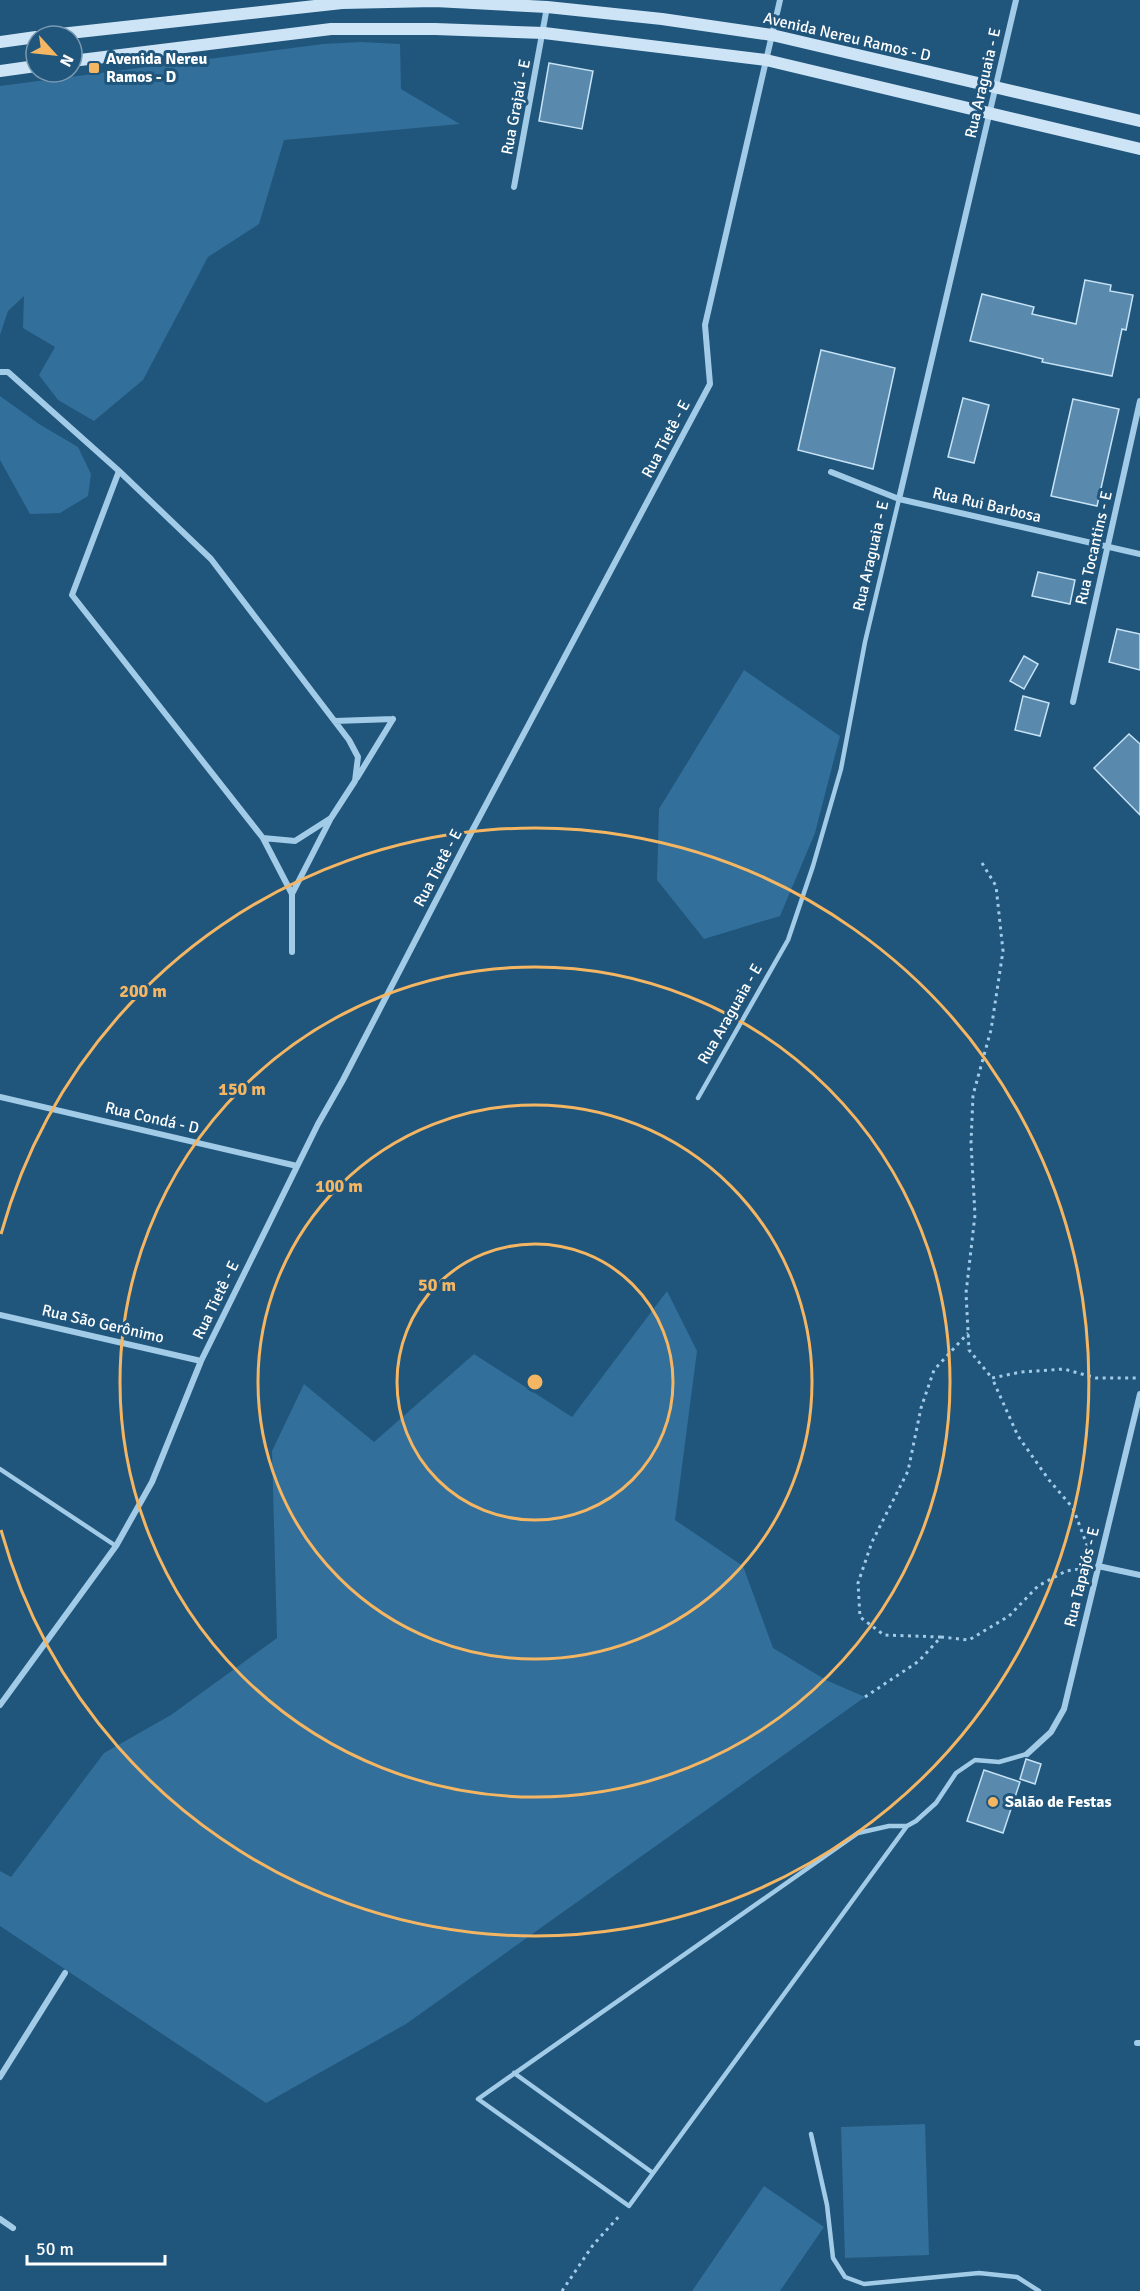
<svg xmlns="http://www.w3.org/2000/svg" width="1140" height="2291" viewBox="0 0 1140 2291" font-family="Signika,sans-serif">
	<style>
		.green { fill: #326f9a }
		.building { fill: #598aae; stroke: #c6e2f5; stroke-width: 1.5 }
		.lines { fill: none; stroke-linecap: round; stroke-linejoin: round }
		.path { stroke: #a2cbe7; stroke-width: 3; stroke-dasharray: 3 4.5; stroke-linecap: butt }
		.lane { stroke: #a2cbe7; stroke-width: 4.5 }
		.street { stroke: #a2cbe7; stroke-width: 6 }
		.secondary { stroke: #cce4f5; stroke-width: 12 }
		.ring { fill: none; stroke: #f4b663; stroke-width: 3 }
		.poi-dot { fill: #f4b663; stroke: #20557c; stroke-width: 2 }
		.labels { text-anchor: middle; dominant-baseline: central; stroke-width: 6; stroke-linejoin: round; paint-order: stroke }
		.street-label { font-size: 16px; fill: #fff; stroke: #20557c }
		.poi-label { font-size: 16px; font-weight: bold; fill: #fff; stroke: #20557c; text-anchor: start }
		.centre { fill: #f4b663; stroke: #20557c; stroke-width: 3 }
		.ring-label { font-size: 18px; text-anchor: middle; font-weight: bold; fill: #f4b663; stroke: #20557c; stroke-width: 6; stroke-linejoin: round; paint-order: stroke }
	</style>
	<rect width="100%" height="100%" fill="#20557c"/>
	<path class="green" d="M361,42l39,2 1,45 59,35 -176,16 -25,84 -51,33 -65,123 -49,41 -36,-21 -19,-25 16,-28 -32,-19 1,-32 -16,15 -8,24v-249l323,-42z
		M0,396l39,28 39,23 13,27 -3,22 -28,17 -30,1 -30,-54z
		M744,670l96,66 -25,97 -35,83 -76,23 -47,-59 2,-71z
		M667,1291l30,60 -22,169 68,46 30,82 53,32 39,17 -459,327 -140,79 -266,-177v-55l11,6 93,-124 67,-38 106,-77 -5,-187 32,-67 70,58 100,-88 98,63z
		M925,2124l4,131 -84,3 -4,-131z
		M764,2186l60,41 -44,64h-88z"/>
	<path class="building" d="M549,63l44,8 -11,58 -43,-8z
		M1085,280l26,5 -1,6 23,4 -7,35 -4,-1 -10,47 -70,-14 1,-3 -73,-18 12,-47 52,13 -2,7 44,10z
		M821,350l74,18 -22,101 -75,-19z
		M963,398l26,7 -15,58 -26,-6z
		M1073,399l46,10 -22,97 -46,-10z
		M1038,572l37,8 -5,24 -38,-8z
		M1117,629l23,5v36l-31,-8z
		M1024,656l14,8 -14,25 -14,-8z
		M1023,696l26,7 -9,33 -25,-6z
		M1129,734l11,10v71l-46,-47z
		M1026,1759l15,5 -6,20 -15,-5z
		M984,1770l36,12 -17,51 -36,-12z"/>
	<g class="lines">
		<path class="path" d="M982,863l14,23 7,65 -12,79 -18,65 -2,48 4,72 -9,78 3,57 23,28
			M1090,1553l-17,-45 -24,-28 -31,-44 -26,-58 29,-6 43,-3 32,9h44
			M941,1637l28,3 40,-24 29,-30 28,-15 20,-3
			M865,1697l54,-36 22,-24 -57,-2 -24,-18 -2,-34 14,-41 36,-71 13,-63 13,-38 34,-37
			M562,2291l31,-46 28,-31"/>
		<path class="lane" d="M698,1098l90,-158 25,-74 28,-97 24,-127 34,-143
			M0,1469l116,77
			M907,1826l-278,380 -151,-107 380,-266 31,-7h18l9,-5 20,-18 20,-30 19,-13 24,2 28,-8
			M514,2073l139,100
			M811,2134l16,71 6,53 12,19 19,7 115,-11 38,4 22,14"/>
		<path class="street" d="M514,187l33,-180
			M0,372h8l111,99 92,88 138,181 9,17 -3,24 -24,37 -36,23 -32,-3
			M119,471l-47,124 191,243 29,56v58
			M831,472l68,27 241,55
			M899,499l117,-499
			M1073,702l67,-301
			M335,721l58,-2
			M357,778l36,-59
			M292,894l38,-74
			M0,1097l297,69
			M0,1315l201,46
			M1098,1566l42,9
			M0,1705l116,-159 36,-64 49,-121 117,-237 25,-44 129,-249 238,-447 -5,-59 75,-325
			M1027,1754l24,-22 13,-23 76,-315
			M1137,2043h3
			M0,2077l65,-104
			M0,2219l13,9"/>
		<path class="secondary" d="M42,36l300,-33 93,-2 112,6 115,12 110,16 368,86
			M0,42l36,-5
			M72,61l259,-32h104l109,4 222,27 374,89
			M0,71l36,-5"/>
	</g>
	<g class="ring">
		<circle cx="535" cy="1382" r="138"/>
		<circle cx="535" cy="1382" r="277"/>
		<circle cx="535" cy="1382" r="415"/>
		<path d="M1 1234A554 554 0 1 1 1 1530"/>
	</g>
	<g class="poi-dot">
		<rect x="88" y="62" width="12" height="12" rx="3"/>
		<circle cx="993" cy="1802" r="6"/>
	</g>
	<g class="labels">
		<g class="street-label">
			<text transform="translate(847 37) rotate(13)">Avenida Nereu Ramos - D</text>
			<text transform="translate(983 83) rotate(-77)">Rua Araguaia - E</text>
			<text transform="translate(516 107) rotate(-79)">Rua Grajaú - E</text>
			<text transform="translate(666 439) rotate(-62)">Rua Tietê - E</text>
			<text transform="translate(987 505) rotate(13)">Rua Rui Barbosa</text>
			<text transform="translate(1094 548) rotate(-77)">Rua Tocantins - E</text>
			<text transform="translate(871 556) rotate(-77)">Rua Araguaia - E</text>
			<text transform="translate(438 868) rotate(-62)">Rua Tietê - E</text>
			<text transform="translate(730 1014) rotate(-60)">Rua Araguaia - E</text>
			<text transform="translate(152 1118) rotate(13)">Rua Condá - D</text>
			<text transform="translate(216 1300) rotate(-64)">Rua Tietê - E</text>
			<text transform="translate(103 1324) rotate(13)">Rua São Gerônimo</text>
			<text transform="translate(1082 1577) rotate(-76)">Rua Tapajós - E</text>
		</g>
		<g class="poi-label">
			<text x="106" y="59">Avenida Nereu<tspan x="106" dy="18">Ramos - D</tspan></text>
			<text x="1005" y="1802">Salão de Festas</text>
		</g>
	</g>
	<circle cx="535" cy="1382" r="9" class="centre"/>
	<g class="ring-label">
		<text x="143" y="997">200 m</text>
		<text x="242" y="1095">150 m</text>
		<text x="339" y="1192">100 m</text>
		<text x="437" y="1291">50 m</text>
	</g>
	<g transform="translate(54 54) rotate(117)"><circle r="28" fill="#20557c" stroke="#7999b0" stroke-width="1.5"/>
	<path d="M0-4.5L10 22L0 15L-10 22Z" fill="#f4b663"/>
	<text y="-9" font-size="16" font-weight="bold" text-anchor="middle" fill="#ffffff">N</text>
	</g>
	<path d="M27 2255v9h138v-9" fill="none" stroke="#ffffff" stroke-width="3"/>
	<text x="36" y="2255" font-size="18" fill="#ffffff" stroke="#20557c" stroke-width="4.5" paint-order="stroke">50 m</text>
</svg>
